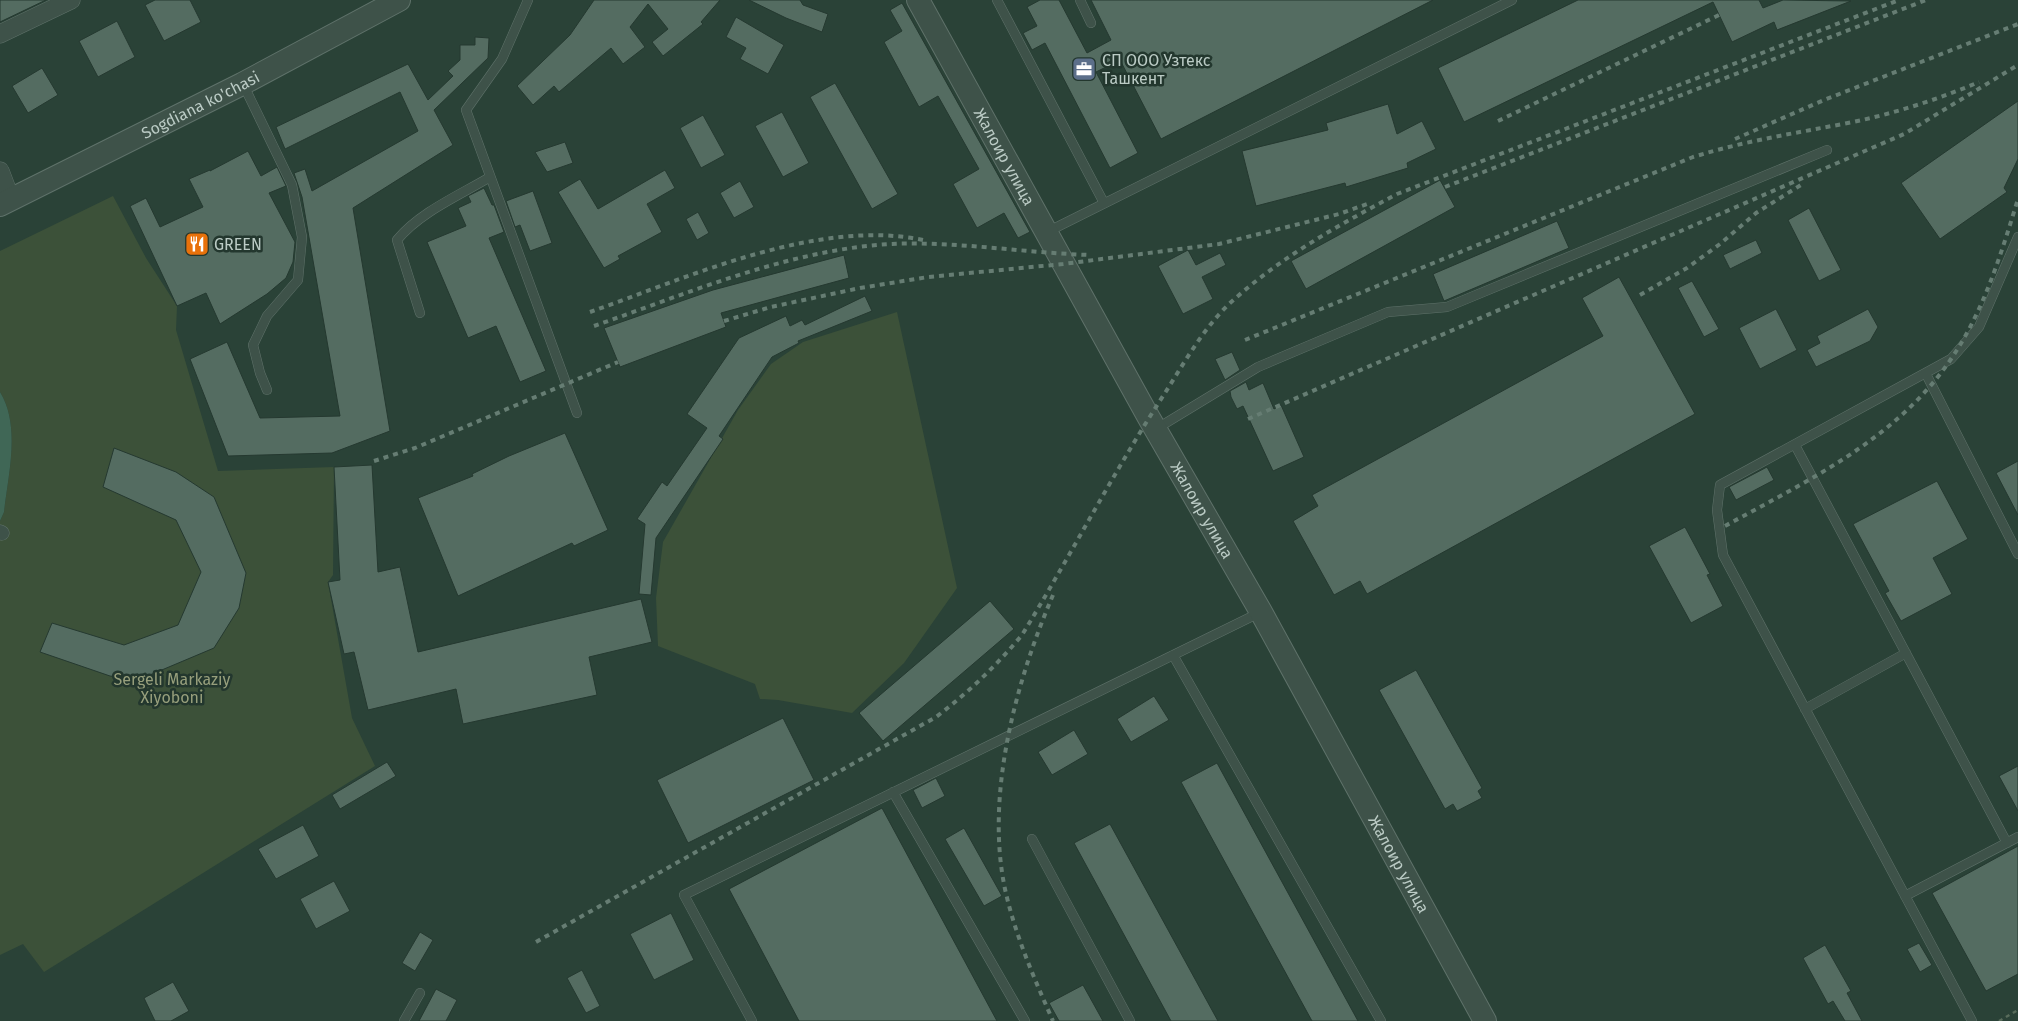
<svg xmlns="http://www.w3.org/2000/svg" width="2018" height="1021" viewBox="0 0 2018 1021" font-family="'Fira Sans',sans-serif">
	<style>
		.green { fill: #3c5139 }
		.water { fill: #406756 }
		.building { fill: #546c61; stroke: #253930 }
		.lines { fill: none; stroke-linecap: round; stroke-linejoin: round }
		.service-casing { stroke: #5f726a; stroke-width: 10 }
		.pedestrian-casing { stroke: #5f726a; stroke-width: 15 }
		.minor-casing { stroke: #5f726a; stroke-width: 19 }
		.tertiary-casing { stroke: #5f726a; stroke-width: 24 }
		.path { stroke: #586c5b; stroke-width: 2.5; stroke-dasharray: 4 4; stroke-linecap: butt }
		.service { stroke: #3e5249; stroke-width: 9 }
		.pedestrian { stroke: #3e5249; stroke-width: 14 }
		.minor { stroke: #3e5249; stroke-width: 18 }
		.tertiary { stroke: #3e5249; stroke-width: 22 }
		.rail { stroke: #667d73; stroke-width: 4; stroke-dasharray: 5 5; stroke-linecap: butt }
		.labels { text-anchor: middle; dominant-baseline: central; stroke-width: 5; stroke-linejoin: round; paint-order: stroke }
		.poi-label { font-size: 16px; fill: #bbcbc5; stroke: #23372e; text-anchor: start }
		.street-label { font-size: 16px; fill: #bbcbc5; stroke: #23372e }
		.park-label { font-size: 16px; fill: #979f7c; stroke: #23372e }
	</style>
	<rect width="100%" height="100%" fill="#2a4237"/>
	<path class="green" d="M113,196l33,62 31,48 -1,24 42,141 116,-4 -1,108 -5,7 24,136 23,48 -331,206 -21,-28 -23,11v-434l4,-9c4,-37 17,-86 -4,-120v-141z
		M897,312l60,276 -53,75 -52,50 -74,-13 -18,-1 -5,-15 -97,-38 -2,-48 7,-56 75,-132 33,-46 32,-22z"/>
	<path class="water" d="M0,392c21,34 8,83 4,120l-4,9z"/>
	<path class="building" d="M0,0h46l-46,22z
		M155,0h35l11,22 -37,19 -19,-36z
		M594,0h126l-19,22 2,2 -40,32 -11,-14 16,-13 -20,-25 -18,23 15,20 -22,17 -12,-16 -52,44 -5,-6 -21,19 -16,-19 53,-51z
		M749,0h51l3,5 25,9 -6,18 -36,-14z
		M1040,0h19l28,53 24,-13 -20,-40h342l-272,139 -41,-79 -24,12 42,81 -28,15 -65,-125 -13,7 -9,-17 14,-7 -10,-19z
		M1578,0h181l4,8 20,-8 68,1 -74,29 -3,-8 -42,20 -19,-40 -249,120 -26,-54z
		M902,3l128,229 -12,6 -14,-25 -27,15 -24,-44 26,-15 -41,-73 -19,11 -35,-65 18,-11 -12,-21z
		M736,17l48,28 -16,29 -28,-15 6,-11 -20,-11z
		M117,21l18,36 -37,20 -19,-36z
		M475,37l14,1 -1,20 -54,52 19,35 -100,63 37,223 -58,22 -104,3 -38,-97 37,-17 33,76 80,-2 -38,-219 -8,-24 11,-4 7,22 106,-60 -18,-39 -115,57 -9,-22 132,-63 20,36 25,-24 -5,-5 12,-11v-15h15z
		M42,68l16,27 -30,18 -16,-27z
		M835,83l63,111 -26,15 -62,-112z
		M2018,101v58l-14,29 3,4 -67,47 -39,-56z
		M1388,104l9,30 25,-13 14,28 -29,14 1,5 -62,19 -1,-4 -89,23 -14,-55 86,-21 -2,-7z
		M782,112l27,51 -26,14 -28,-51z
		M703,115l22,40 -24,13 -21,-40z
		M565,142l8,21 -26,9 -12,-20z
		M248,151l13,25 16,-9 9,19 -17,7 26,49 -2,20 -7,16 -19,16 -47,30 -14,-31 -29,13 -47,-100 16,-8 14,29 43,-20 -14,-28 21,-9v1z
		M665,170l10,18 -28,16 15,28 -44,24 2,3 -16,9 -46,-76 22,-13 18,30z
		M1440,180l15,27 -149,82 -15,-28z
		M740,181l14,26 -20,11 -14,-25z
		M484,188l8,17h2l10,27 -15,6 57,133 -26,11 -24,-56 -28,12 -41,-96 39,-16 -8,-18 13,-6 -3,-6z
		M533,191l19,52 -22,8 -10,-26 -5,2 -9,-26z
		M1809,208l32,62 -22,11 -31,-61z
		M698,212l11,21 -12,7 -11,-21z
		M1557,221l12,27 -125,53 -11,-27z
		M1756,240l6,13 -32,16 -7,-14z
		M1188,250l8,15 24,-12 6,12 -24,12 11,22 -30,15 -25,-48z
		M844,255l5,23 -128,35 5,14 -106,40 -16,-39 109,-38z
		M1619,277l76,137 -328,180 -7,-13 -26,14 -41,-74 25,-15 -6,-11 291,-159 -21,-38z
		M1692,281l27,48 -15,8 -26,-49z
		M865,296l7,15 -74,30 1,2 -27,14 -53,79 4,3 -67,99 -5,57 -12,-1 6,-70 -8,-5 25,-37 5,4 40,-58 -20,-14 52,-76 47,-22 4,10 12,-6 3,5z
		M1776,309l21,41 -37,19 -21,-41z
		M1868,309l10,18 -8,14 -54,26 -9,-17 13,-7 -3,-7z
		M1232,352l8,18 -15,10 -10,-21z
		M1246,382l3,8 14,-7 11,26 7,-4 23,52 -31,14 -30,-65 -6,3 -6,-12 -1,-6z
		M565,433l43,97 -34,16 -2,-3 -114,53 -40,-98 55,-22 -1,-2 37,-18z
		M114,448l62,24 38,25 32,76 -7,35 -25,40 -76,32 -28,-4 -70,-24 12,-29 72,22 54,-20 23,-53 -25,-52 -73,-33z
		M2018,461v54l-22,-42z
		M372,465l6,107 22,-5 18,85 223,-53 11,43 -63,15 8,38 -134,29 -7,-35 -88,21 -14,-58 -10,2 -16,-72 12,-2 -6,-113z
		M1767,467l7,13 -38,20 -7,-13z
		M1937,481l31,58 -35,19 19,36 -51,27 -16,-28 4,-2 -36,-67z
		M1685,527l25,47 -3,1 16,31 -32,17 -42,-77z
		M990,601l24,28 -131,112 -24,-28z
		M1416,670l66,118 -4,3 4,7 -25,13 -4,-7 -8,5 -66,-119z
		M1154,696l15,24 -38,22 -14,-23z
		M783,718l31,62 -126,63 -31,-63z
		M1074,730l14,24 -36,21 -14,-23z
		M387,762l9,14 -56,33 -8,-14z
		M1217,763l141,258h-46l-131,-239z
		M2018,766v45l-19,-35z
		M936,778l9,18 -23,12 -9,-18z
		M882,808l115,213h-198l-70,-132z
		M1110,824l108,197h-47l-97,-178z
		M303,825l16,31 -43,23 -18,-30z
		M964,828l38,68 -18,10 -39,-67z
		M2018,846v128l-32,17 -54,-98z
		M334,881l16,30 -34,18 -16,-30z
		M671,913l23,47 -40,20 -24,-46z
		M420,932l13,8 -18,31 -13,-8z
		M1919,943l13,22 -12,7 -13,-23z
		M1825,945l26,46 -4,2 15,28h-17l-12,-20 -5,3 -25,-46z
		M582,970l18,36 -14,7 -19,-35z
		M173,982l16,29 -18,10h-16l-11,-23z
		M1083,985l20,36h-44l-10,-18z
		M436,989l21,11 -11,21h-27z"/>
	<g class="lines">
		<g class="service-casing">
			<path id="service" d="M528,0l-26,59 -36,51 111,303
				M997,0l107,203
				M1080,0l11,23
				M243,84l49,101 10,52 -4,43 -31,36 -14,29 7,28 7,17
				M1047,232l465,-232
				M420,313l-23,-73c23,-28 63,-45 93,-63
				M1926,374l92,180
				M1156,429l102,-62 130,-55 59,-5 380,-157
				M1795,445l212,398
				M1173,655l208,366
				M1805,709l101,-56
				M893,792l132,229
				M1032,839l98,182
				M1905,896l113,-59
				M404,1021l16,-28
				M752,1021l-68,-126 577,-283
				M1972,1021l-249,-466 -6,-45 3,-25 231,-126 28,-32 39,-90"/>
		</g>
		<g class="pedestrian-casing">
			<path id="pedestrian" d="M0,532l2,1"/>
		</g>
		<g class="minor-casing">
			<path id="minor" d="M0,34l71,-34
				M0,171l11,29"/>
		</g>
		<g class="tertiary-casing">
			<g id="tertiary">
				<path id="s1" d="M918,0l231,418 112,194 224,409"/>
				<path id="s2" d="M0,205l242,-121 157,-84"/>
			</g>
		</g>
		<path class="path" d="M1999,1021l19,-11"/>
		<use href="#service" class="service"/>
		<use href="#pedestrian" class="pedestrian"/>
		<use href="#minor" class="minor"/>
		<use href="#tertiary" class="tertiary"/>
		<path class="rail" d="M1498,121l221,-106
			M1735,139l89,-39 194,-76
			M1445,187l481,-187
			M1640,295l47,-27 33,-24 36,-31 48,-30
			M590,312c99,-35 227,-94 333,-72
			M724,321l47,-14 89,-19 68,-11 135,-13 156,-20 120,-30 28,-10
			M594,326c95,-33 194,-76 296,-82 67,-3 134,9 201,11
			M1245,340l448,-183c55,-17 104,-24 160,-35 43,-9 86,-23 126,-40
			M1248,419l656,-285 114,-69
			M374,461l41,-13 203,-86
			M1725,526c82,-45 172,-87 226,-167 33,-48 50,-105 67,-160
			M1053,595c-37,86 -68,200 -48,294 10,46 29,89 48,132
			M536,942l400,-225c33,-25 60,-51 86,-82 49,-80 92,-164 143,-242 19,-30 38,-64 64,-89 50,-46 108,-78 168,-110l502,-194"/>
	</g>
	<defs>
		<g id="office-square" transform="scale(1.25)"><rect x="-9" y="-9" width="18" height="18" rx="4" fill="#5c6f8a" stroke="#23372e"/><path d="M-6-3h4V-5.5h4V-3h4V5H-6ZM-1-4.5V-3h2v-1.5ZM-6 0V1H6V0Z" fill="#fff"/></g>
		<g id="restaurant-square" transform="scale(1.25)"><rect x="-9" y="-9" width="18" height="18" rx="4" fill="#e8710a" stroke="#23372e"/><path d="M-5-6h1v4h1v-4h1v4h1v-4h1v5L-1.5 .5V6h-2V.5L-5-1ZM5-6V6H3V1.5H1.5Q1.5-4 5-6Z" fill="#fff"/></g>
	</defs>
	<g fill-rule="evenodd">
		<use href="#office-square" x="1084" y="69"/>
		<use href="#restaurant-square" x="197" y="244"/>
	</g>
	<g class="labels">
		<g class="poi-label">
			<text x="1102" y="60">СП ООО Узтекс<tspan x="1102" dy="18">Ташкент</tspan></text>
			<text x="214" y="244">GREEN</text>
		</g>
		<g class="street-label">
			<text stroke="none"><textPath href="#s2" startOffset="224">Sogdiana ko'chasi</textPath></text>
			<text stroke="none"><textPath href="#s1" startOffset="179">Жалоир улица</textPath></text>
			<text stroke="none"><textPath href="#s1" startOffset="584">Жалоир улица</textPath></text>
			<text stroke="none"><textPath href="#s1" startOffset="989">Жалоир улица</textPath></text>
		</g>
		<g class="park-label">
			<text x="172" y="679">Sergeli Markaziy<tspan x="172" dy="18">Xiyoboni</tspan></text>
		</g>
	</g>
</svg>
